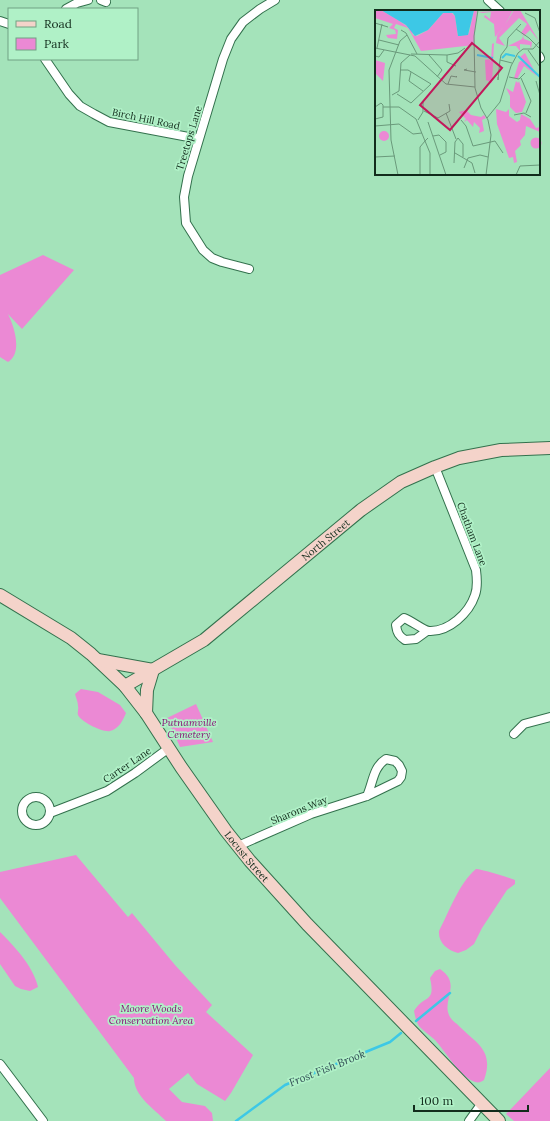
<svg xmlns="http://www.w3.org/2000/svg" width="550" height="1121" viewBox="0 0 550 1121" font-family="Lora,serif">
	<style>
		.green { fill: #eb89d4 }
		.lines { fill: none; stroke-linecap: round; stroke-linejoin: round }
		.stream { stroke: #3dc8e6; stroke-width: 2.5 }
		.street-casing { stroke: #33714d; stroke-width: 10 }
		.secondary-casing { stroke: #33714d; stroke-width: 14 }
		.street { stroke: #fff; stroke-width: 8 }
		.secondary { stroke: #f4d3ca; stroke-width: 12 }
		.labels { text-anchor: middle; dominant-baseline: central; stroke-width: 3.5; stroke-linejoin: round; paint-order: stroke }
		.street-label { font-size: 10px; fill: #122c1c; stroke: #b0f1c7 }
		.park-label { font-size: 10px; font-style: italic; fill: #891076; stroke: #b0f1c7 }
		.water-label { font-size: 11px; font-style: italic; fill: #314e55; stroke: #b0f1c7 }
		.inset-river { fill: none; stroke: #3dc8e6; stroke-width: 2 }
		.inset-road { fill: none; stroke: #6a9a7b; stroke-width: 1 }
		.view { fill: #c2185b; fill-opacity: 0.15; stroke: #c2185b; stroke-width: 2 }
		.inset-edge { fill: none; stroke: #122c1c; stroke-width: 2 }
	</style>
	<rect width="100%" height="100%" fill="#a4e3ba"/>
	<path class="green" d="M43,255l31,15 -52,59 -14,-15c6,12 15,39 0,48l-8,-5v-82z
		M81,689l17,3 22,13 6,8c-3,7 -7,16 -16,18 -7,2 -30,-10 -32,-16 -1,-3 1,-6 0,-9 0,-4 -2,-8 -3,-12z
		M196,704l17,38 -33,5 -13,-29z
		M76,855l52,62 4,-4 43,52 37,40 -6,7 47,43 -22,38 -6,8 -28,-17 -9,-11 -19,16 13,13 23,4 7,7 1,8h-47c-12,-12 -32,-25 -32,-43l-134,-180v-26z
		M476,869c5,0 32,8 39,11v4l-8,6 -25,38 -8,16 -8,6 -8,3c-11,-3 -20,-11 -19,-22 10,-19 20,-48 37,-62z
		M0,932c15,15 33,34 38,55l-8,4 -9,-2 -6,-3 -15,-22z
		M440,969c22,15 2,30 9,46 1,3 5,7 8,9 18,19 38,25 27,56 -3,2 -5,3 -9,2 -15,-5 -29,-30 -40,-42 -5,-5 -12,-9 -16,-14 -3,-5 -4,-10 -5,-15 10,-17 22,-7 16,-33l5,-7z
		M550,1068v53h-36l-8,-7z"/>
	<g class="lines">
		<path class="stream" d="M416,1021l34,-28
			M236,1121l49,-36 105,-43 11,-9"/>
		<g class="street-casing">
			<path id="street" d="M101,0l5,2
				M488,0l12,11
				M66,9l11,-6 11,-3
				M0,21l9,3
				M539,56l1,2
				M45,59l24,35 11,12 14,8 15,8 90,17
				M249,269l-27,-7 -10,-4 -9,-8 -17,-27 -2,-26 4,-21 35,-117 8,-20 12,-17 17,-13 15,-9
				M427,631l-11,8 -11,1c-6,-4 -8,-7 -9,-15l8,-7c8,3 19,12 25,13 20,1 40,-18 46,-36 3,-8 2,-17 1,-25l-41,-103
				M514,734l10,-10 26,-7
				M22 811a14 14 0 1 1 28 0a14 14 0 1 1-28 0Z
				M50,813l57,-22 28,-18 34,-25
				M238,846l73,-32 56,-18 31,-15 3,-4 1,-6 -3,-6 -4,-4 -9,-2c-13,8 -13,24 -19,37
				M0,1064l43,57
				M469,1121l13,-18"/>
		</g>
		<g class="secondary-casing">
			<g id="secondary">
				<path id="s1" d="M0,595l71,43 20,16 34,32 21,27 35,54 45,64 24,30 57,63 192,197"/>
				<path d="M98,660l55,10 -6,20 -1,23"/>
				<path id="s2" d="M125,686l79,-46 157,-130 40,-28 34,-15 24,-9 42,-8 49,-2"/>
			</g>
		</g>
		<use href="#street" class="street"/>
		<use href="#secondary" class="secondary"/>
	</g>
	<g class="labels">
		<g class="street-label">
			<text transform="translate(146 119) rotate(12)">Birch Hill Road</text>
			<text transform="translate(189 138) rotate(-73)">Treetops Lane</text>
			<text transform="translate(472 534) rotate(69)">Chatham Lane</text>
			<text stroke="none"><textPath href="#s2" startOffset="249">North Street</textPath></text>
			<text transform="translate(127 765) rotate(-34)">Carter Lane</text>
			<text transform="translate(299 810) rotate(-22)">Sharons Way</text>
			<text stroke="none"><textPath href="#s1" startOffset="365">Locust Street</textPath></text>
		</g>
		<g class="park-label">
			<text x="189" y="722">Putnamville<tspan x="189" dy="12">Cemetery</tspan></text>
			<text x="151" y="1008">Moore Woods<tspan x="151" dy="12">Conservation Area</tspan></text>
		</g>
		<g class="water-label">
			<text transform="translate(327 1068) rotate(-22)">Frost Fish Brook</text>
		</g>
	</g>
	<g transform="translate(375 10)">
		<rect width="165" height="165" fill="#a4e3ba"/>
		<path d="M0,0h6l14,8 16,11 2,6 4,1 11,-6 15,-17h9l3,3 3,20h2l9,-3 5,-23h3l-3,35 -53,6 -13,-23 -12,-4 -2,4 4,2 -1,9 -9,-1 -2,-3 10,-1 -1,-4 -6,-2 4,-4 -18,-6zM138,0l-8,15 9,-15h6l19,31 -9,-11 -6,6 -3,-3 6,-9 -8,-6 -20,20 6,8 -9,-3 1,-8 7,-9 -9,11 -1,-13 -10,-7 1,-2 5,4 1,-7 -8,1 -5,-1zM148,26l1,3 8,3 -1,7 -1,-4 -10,-1v7l-4,-5h-8l14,-7zM119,33l-2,40 -6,-3 -1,-20 4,-1 2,3 1,-18zM150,43l12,23 -13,-10 -7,13 -3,-1 5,-16 4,-2 -3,-3zM0,50l10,3 -2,18 -8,-8zM141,71l2,2 1,-2 7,21 -4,10 -6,1 -6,-6v-11l-4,-8 7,4zM121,99l10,3 3,-3v7l8,6 3,-2 1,-6 9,5 6,9 4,-1v5l-14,-6 -1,9 -5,6 1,4 -6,6 2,11 -3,1 -1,-6 -4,1 -12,-34zM91,100l5,5 10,2 3,-2 2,3 -4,2 2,11 -5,2 1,-5 -6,-6 -1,5 -6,-7 -3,2 2,-3 -7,-7zM4 126a5 5 0 1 1 10 0a5 5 0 1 1-10 0ZM155.5 133a5.5 5.5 0 1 1 11 0a5.5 5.5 0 1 1-11 0Z" fill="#eb89d4"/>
		<path d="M6,0h93l-6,25 -8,1h-2l-3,-20 -2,-3h-10l-15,17 -13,6 -9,-11z" fill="#3dc8e6"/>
		<path class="inset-river" d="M102,45l16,3M143,46l22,21M127,48l4,-4 9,2"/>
		<path class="inset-road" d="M103,0l-4,26 1,52 6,20 7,12 3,15 -5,40M150,3l10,5 5,15M0,13l13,4M141,19l13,9 11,11M26,20l5,3 11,21M4,30l20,5M0,38l40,8 31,28 29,3M2,38l5,-24M153,40l12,17M36,44l36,1 11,-2 7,-5M54,45l13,15 -5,7M72,45v7l9,4M0,46l4,1 5,-7M137,53l-12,-3 1,-5 6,-8 1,-9 13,-14M92,59l-3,1 12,2M36,62l-2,9 14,10M123,67v3l2,-20M134,67l10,2 6,-6M146,68l10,23 -5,12M161,71l4,14M73,74l3,-8 6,1 -1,-1M22,84l14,9 20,-19 -23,-14h-8M17,85l7,-4 2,-28 9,-8M0,97l6,-4 2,2v12l-8,2M8,97h16l17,12 9,22 3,-3M49,101l14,7 12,-7 -1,-7M71,103l10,26M139,105l10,-2 7,4M112,108l13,-16 11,-36 7,-13 5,-4h10l7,-8M43,110l5,-8v-10M86,110l5,6 7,20 22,-5 8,12M53,112l18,53M0,116l24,-2 14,10 9,-1M58,126l6,-1 7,7v10l-6,3M80,143l17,10 3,10M0,147l20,-1M79,153l1,-21 3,-4 5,6v13M89,158l4,-10 12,-3 8,2M23,165l-7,-35 -2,-70 11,-29 7,-6M45,165v-28l5,-6 5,12v22M141,165l4,-9 20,-1"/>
		<path class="view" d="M97,33l30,25 -52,62 -30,-25z"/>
		<rect width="165" height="165" class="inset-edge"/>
	</g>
	<rect x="8" y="8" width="130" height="52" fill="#b0f1c7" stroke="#71a283"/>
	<rect x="16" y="21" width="20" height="6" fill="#f4d3ca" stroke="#71a283"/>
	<text x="44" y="28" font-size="12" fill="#122c1c">Road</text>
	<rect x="16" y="38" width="20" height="12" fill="#eb89d4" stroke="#71a283"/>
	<text x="44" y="48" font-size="12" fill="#122c1c">Park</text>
	<path d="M414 1105v6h114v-6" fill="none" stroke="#122c1c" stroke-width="2"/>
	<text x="420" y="1105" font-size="12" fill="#122c1c" stroke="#b0f1c7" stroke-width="3" paint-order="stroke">100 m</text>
</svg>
